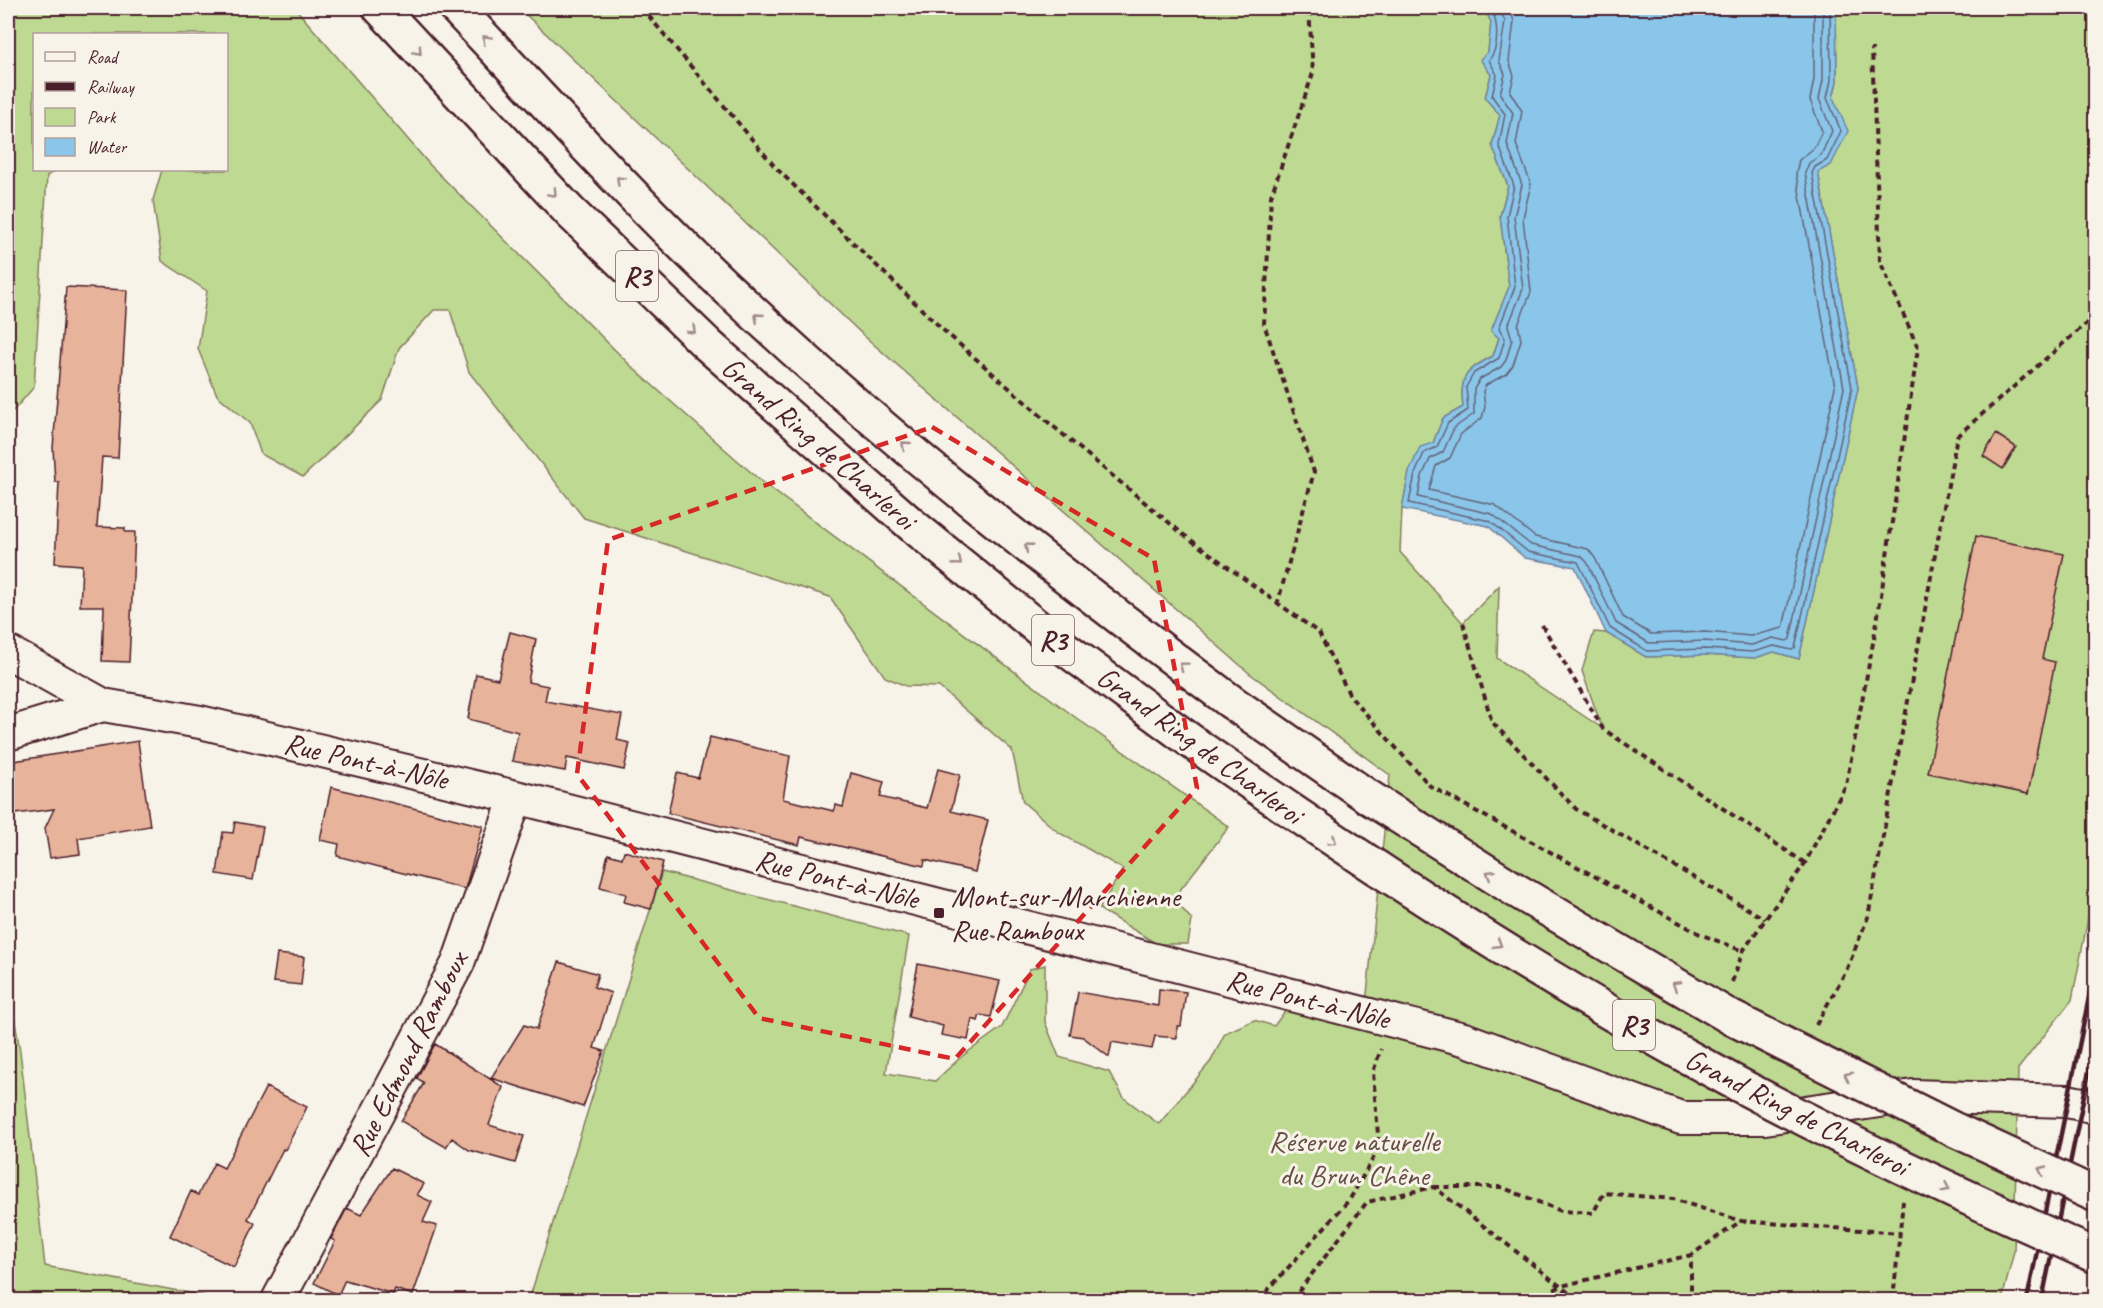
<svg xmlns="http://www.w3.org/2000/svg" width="2103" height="1308" viewBox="0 0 2103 1308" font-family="Caveat,sans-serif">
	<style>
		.green { fill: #beda92; stroke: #847c5e; stroke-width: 1.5 }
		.water { fill: #8ac6ea; stroke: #70839e; stroke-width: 1.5 }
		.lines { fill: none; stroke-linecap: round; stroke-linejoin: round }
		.shore { stroke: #646277; stroke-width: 1.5 }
		.building { fill: #e7b39a; stroke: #4a1f2b; stroke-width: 1.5 }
		.minor-casing { stroke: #4a1f2b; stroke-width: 36 }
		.highway-casing { stroke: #4a1f2b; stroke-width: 38 }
		.path { stroke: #4a1f2b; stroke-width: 4; stroke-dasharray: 6 4.5; stroke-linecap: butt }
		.minor { stroke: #f7f3e8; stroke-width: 32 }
		.highway { stroke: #f7f3e8; stroke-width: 33 }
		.rail { stroke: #4a1f2b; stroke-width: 4.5 }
		.highway-bridge-casing { stroke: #4a1f2b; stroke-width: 38; stroke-linecap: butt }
		.highway-bridge { stroke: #f7f3e8; stroke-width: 33 }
		.oneway { stroke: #a0898a }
		.marked { fill: none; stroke: #d62828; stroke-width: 4.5; stroke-dasharray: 12 8; stroke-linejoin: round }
		.poi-dot { fill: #4a1f2b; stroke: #f7f3e8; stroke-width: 2 }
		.labels { text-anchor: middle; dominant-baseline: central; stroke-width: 6; stroke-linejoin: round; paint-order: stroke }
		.shield { fill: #f7f3e8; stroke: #7e5f64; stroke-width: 1.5 }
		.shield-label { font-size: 28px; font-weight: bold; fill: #4a1f2b }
		.street-label { font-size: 30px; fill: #4a1f2b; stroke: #f7f3e8 }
		.poi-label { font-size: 30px; fill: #4a1f2b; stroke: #f7f3e8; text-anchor: start }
		.park-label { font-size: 30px; fill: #674e45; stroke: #f7f3e8 }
	</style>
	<rect width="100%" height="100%" fill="#f7f3e8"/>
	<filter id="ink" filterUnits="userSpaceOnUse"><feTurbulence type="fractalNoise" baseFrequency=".0167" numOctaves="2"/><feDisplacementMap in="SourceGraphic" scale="12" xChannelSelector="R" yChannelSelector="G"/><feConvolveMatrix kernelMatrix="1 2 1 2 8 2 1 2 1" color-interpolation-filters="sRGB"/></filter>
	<g filter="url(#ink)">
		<path class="green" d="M8,8h287l135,157 203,203 129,114 313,235 154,110 -49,63 -1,15 13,15 -4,24h-31l-58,-35 24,-40 -65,-37 -35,-30 -11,-52 -73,-63 -33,-1 -21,-9 -55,-80 -246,-79 -115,-146 -19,-62h-16l-35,38 -17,52 -79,77 -42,-23 -11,-31 -33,-28 -19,-46 9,-58 -45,-30 -9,-61 9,-30h64v-136h-192v136h22l-9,6 -13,211 -21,24h-5z
			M519,8h965l7,14 -3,30 3,23 -6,23 15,17 -8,30 16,41 -8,30 9,71 -18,44 8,6 -6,19c-27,14 -34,20 -30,51l-20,11 -10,25 -24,29 -7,37 -2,43 63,71 36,-37 -2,72 105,70 -20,-57 12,-39 12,1 40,24 59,-2 50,3 19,-6 25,7 59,-271 -40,-216 29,-41 -14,-33 4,-17 -1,-73h259v875l-23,117 -54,69 -4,182 -12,49h-1473l133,-428 247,64 -23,137 49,8 26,-24 41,-30 28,-58 15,-4v57l14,35 50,15 15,26 35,26 52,-63 14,-28 29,-13 20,6 22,-30 69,17 25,-238 -141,-102 -386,-338z
			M8,979l12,72 25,215 182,34h-219z"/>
		<path class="water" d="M1484,8h352l1,73 -4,17 15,33 -17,34 -13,7 40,216 -59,271 -25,-7 -19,6 -50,-3 -59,2 -40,-24 -31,-66 -50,-9 -37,-32 -86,-17 7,-37 11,-25 13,-4 10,-25 20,-11c-4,-32 3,-36 30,-51l6,-18 -8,-7 18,-44 -9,-71 8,-30 -16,-41 8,-30 -15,-17 6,-23 -11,-16 8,-7 3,-30z"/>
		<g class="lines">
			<path class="shore" d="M1491,8c7,14 9,39 -2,52l8,15 -5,21 13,18 -6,31 15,41 -7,30 8,71 -16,41 6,10 -6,20 -25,15 -8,14 2,23 -20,13 -11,24 -13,6 -9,21 -6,29 81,18 38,31 50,10 32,66 37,23 58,-2 48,3 21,-6 18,4 3,-2 57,-260 -40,-215 3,-6 12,-7 14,-29 -14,-33 4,-18 -1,-72
				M1499,8l6,13 -6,40 6,13 -5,20 13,19 -6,31 15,41 -8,32 9,72 -15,37 4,13 -6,21 -5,7 -21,12 -6,10v25l-20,14 -11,24 -13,7 -8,17 -4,21 74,17 39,31 50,11 6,6 29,61 33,20 56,-2 47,4 21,-7 14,3 3,-2 54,-251 -39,-215 4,-10 12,-8 11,-24 -13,-32 4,-19v-72
				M1509,8l5,13 -5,40 5,15 -4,16 12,19 -6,33 15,40 -8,34 8,74 -13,33 3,15 -8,25 -7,9 -20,11 -3,6 2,16 -3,11 -21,16 -11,24 -14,8 -7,24 66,15 40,32 53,12 7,9 28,59 28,17 54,-2 46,4 32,-8 52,-241 -39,-213 3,-14 15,-12 8,-17 -12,-31 4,-21v-71"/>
		</g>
		<path class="building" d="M66,287l61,3 -9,168 -16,-1 -5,70 28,1v4h10l-6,130 -27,-1 2,-55h-24l2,-41 -27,-2 4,-81h-4l-2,-34z
			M1996,434l20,13 -13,22 -20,-13z
			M1976,536l88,18 -22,105 13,3 -27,132 -100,-21z
			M510,632l26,7 -8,43 20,4 -3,15 77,14 -5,25 13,3 -6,27 -57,-12 -2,13 -53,-10 6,-29 -50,-13 8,-45 22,5z
			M710,737l80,19 -7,43 51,12 2,-6 7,2 8,-34 33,9 -4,15 47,11 11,-39 22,6 -9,36 37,9 -13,52 -50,-12 -1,6 -123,-29 -2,8 -131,-32 9,-40 21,5z
			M138,741l12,85 -72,12 2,16 -30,4 -5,-30 9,-19 -46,6v-53z
			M331,787l152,39 -18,63 -128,-33 2,-12 -19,-4z
			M235,822l28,5 -10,53 -36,-6 6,-42 10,1z
			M624,851l39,11 -12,47 -27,-7 2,-8 -26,-7 8,-33 14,4z
			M277,954l27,3 -3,28 -28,-3z
			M559,962l39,12 -4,13 17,6 -17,55 10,3 -21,56 -92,-29 33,-53 13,4z
			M918,964l82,17 -9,36 -11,-2 -2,6 -6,-2 -4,21 -27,-5 2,-9 -35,-9z
			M1159,989l27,3 -5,34h-4v12l-22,-2 -3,13 -40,-7 -3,15 -26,-20 -13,-2 8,-43 80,14z
			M435,1044l68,43 -14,38 35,11 -9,27 -46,-13 -17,-12 -6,9 -45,-26 23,-38 -7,-5z
			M266,1087l41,20 -22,43 -2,-1 -35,70 7,4 -21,44 -64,-31 21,-45 7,4 16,-32 10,5z
			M392,1168l32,16 -7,11 15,7 -9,20 14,4 -24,69 -18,-6 -2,5 -48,-14 -7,15 -24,-12 21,-42 -4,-2 16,-31 14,7z"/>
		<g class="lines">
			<g class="minor-casing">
				<path id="minor" d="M8,652l95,53
					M8,734l95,-29 97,17 316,75 948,242 217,79h84l148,-22 154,5 29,6
					M278,1300l180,-337 58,-166"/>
			</g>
			<g class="highway-casing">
				<path id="highway" d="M380,8l190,204 138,133 204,180 136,111 151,111
					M456,8c95,100 187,203 288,296 153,143 318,272 486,397"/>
			</g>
			<path class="path" d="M642,8l134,160 166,161 106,93 136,113 135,98 31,63 80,90 270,148 43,17
				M1277,605l37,-133 -50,-148 7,-128 42,-123 -4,-65
				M1463,623l29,99 84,87 189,110
				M1542,625l61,104 202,134
				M1732,982l11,-31 62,-88 41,-78 31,-163 41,-274 -38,-87 -8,-213
				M1816,1025l30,-54 22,-54 89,-481 139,-121
				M1434,1187h67l60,24 32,2 11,-20 69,6 68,22
				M1259,1300l91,-101 29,-51 -6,-76 8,-23
				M1292,1300l75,-98 67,-15 144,113
				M1536,1300l25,-14 130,-31
				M1691,1300v-45l50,-34 159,12
				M1893,1300l10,-99"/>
			<use href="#minor" class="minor"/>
			<use href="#highway" class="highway"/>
			<path class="rail" d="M2027,1300l69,-337
				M2042,1300l54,-263"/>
			<g class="highway-bridge-casing">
				<path id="highway-bridge" d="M1230,701l137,95 150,95 213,126 223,112 143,66
					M1199,747c164,115 333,225 509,321 126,69 257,129 388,188"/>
			</g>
			<use href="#highway-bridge" class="highway-bridge"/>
		</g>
		<defs><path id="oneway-chevron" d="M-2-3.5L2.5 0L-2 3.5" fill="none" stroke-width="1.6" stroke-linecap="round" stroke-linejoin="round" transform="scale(1.5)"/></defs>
		<g class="oneway">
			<use href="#oneway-chevron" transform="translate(486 39) rotate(-133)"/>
			<use href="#oneway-chevron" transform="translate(418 51) rotate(47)"/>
			<use href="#oneway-chevron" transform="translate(620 180) rotate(-135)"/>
			<use href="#oneway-chevron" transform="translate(553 193) rotate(47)"/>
			<use href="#oneway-chevron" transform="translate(758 317) rotate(-139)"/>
			<use href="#oneway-chevron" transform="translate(692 330) rotate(44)"/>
			<use href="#oneway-chevron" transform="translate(905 445) rotate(-139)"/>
			<use href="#oneway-chevron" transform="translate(1028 547) rotate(-141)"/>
			<use href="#oneway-chevron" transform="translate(958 562) rotate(39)"/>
			<use href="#oneway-chevron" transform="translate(1183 666) rotate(-143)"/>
			<use href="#oneway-chevron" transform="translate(1333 841) rotate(34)"/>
			<use href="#oneway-chevron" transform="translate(1490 874) rotate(-148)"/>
			<use href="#oneway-chevron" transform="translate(1498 944) rotate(31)"/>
			<use href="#oneway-chevron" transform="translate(1676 985) rotate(-149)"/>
			<use href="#oneway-chevron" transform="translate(1848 1076) rotate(-153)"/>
			<use href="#oneway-chevron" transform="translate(2042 1170) rotate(-155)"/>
			<use href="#oneway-chevron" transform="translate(1946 1188) rotate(24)"/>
		</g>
	</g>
	<path class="marked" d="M932,427l222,132 43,229 -242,271 -196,-41 -182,-244 31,-234z"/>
	<rect class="poi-dot" x="933" y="907" width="12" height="12" rx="3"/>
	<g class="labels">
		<g class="shield">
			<rect x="616" y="251" width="42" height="50" rx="4.5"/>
			<rect x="1032" y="615" width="42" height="50" rx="4.5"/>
			<rect x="1613" y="1000" width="42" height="50" rx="4.5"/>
		</g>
		<g class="shield-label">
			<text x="637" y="276">R3</text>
			<text x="1053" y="640">R3</text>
			<text x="1634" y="1025">R3</text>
		</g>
		<g class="street-label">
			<text transform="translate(819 443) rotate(41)">Grand Ring de Charleroi</text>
			<text transform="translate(1200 745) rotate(36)">Grand Ring de Charleroi</text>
			<text transform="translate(366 761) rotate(13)">Rue Pont-à-Nôle</text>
			<text transform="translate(837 879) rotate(14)">Rue Pont-à-Nôle</text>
			<text transform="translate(1308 999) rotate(14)">Rue Pont-à-Nôle</text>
			<text transform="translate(408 1054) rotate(-63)">Rue Edmond Ramboux</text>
			<text transform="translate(1797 1112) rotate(27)">Grand Ring de Charleroi</text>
		</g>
		<g class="poi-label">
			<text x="951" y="896">Mont-sur-Marchienne<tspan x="951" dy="34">Rue Ramboux</tspan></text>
		</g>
		<g class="park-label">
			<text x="1354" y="1141">Réserve naturelle<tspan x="1354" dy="34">du Brun Chêne</tspan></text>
		</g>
	</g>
	<rect width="2103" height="1308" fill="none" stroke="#f7f3e8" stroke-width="30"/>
	<rect x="15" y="15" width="2073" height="1278" fill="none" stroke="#4a1f2b" stroke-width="2" filter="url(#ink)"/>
	<rect x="33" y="33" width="195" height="138" fill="#f7f3e8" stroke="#b29e9c" stroke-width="1.5"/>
	<rect x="45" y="52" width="30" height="9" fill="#f7f3e8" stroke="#b29e9c" stroke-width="1.5"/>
	<text x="87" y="63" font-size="18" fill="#4a1f2b">Road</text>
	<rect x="45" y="82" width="30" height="9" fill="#4a1f2b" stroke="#b29e9c" stroke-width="1.5"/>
	<text x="87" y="93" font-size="18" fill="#4a1f2b">Railway</text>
	<rect x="45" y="108" width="30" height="18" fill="#beda92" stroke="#b29e9c" stroke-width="1.5"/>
	<text x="87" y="123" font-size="18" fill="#4a1f2b">Park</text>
	<rect x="45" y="138" width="30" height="18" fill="#8ac6ea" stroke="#b29e9c" stroke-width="1.5"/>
	<text x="87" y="153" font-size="18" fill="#4a1f2b">Water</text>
</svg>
